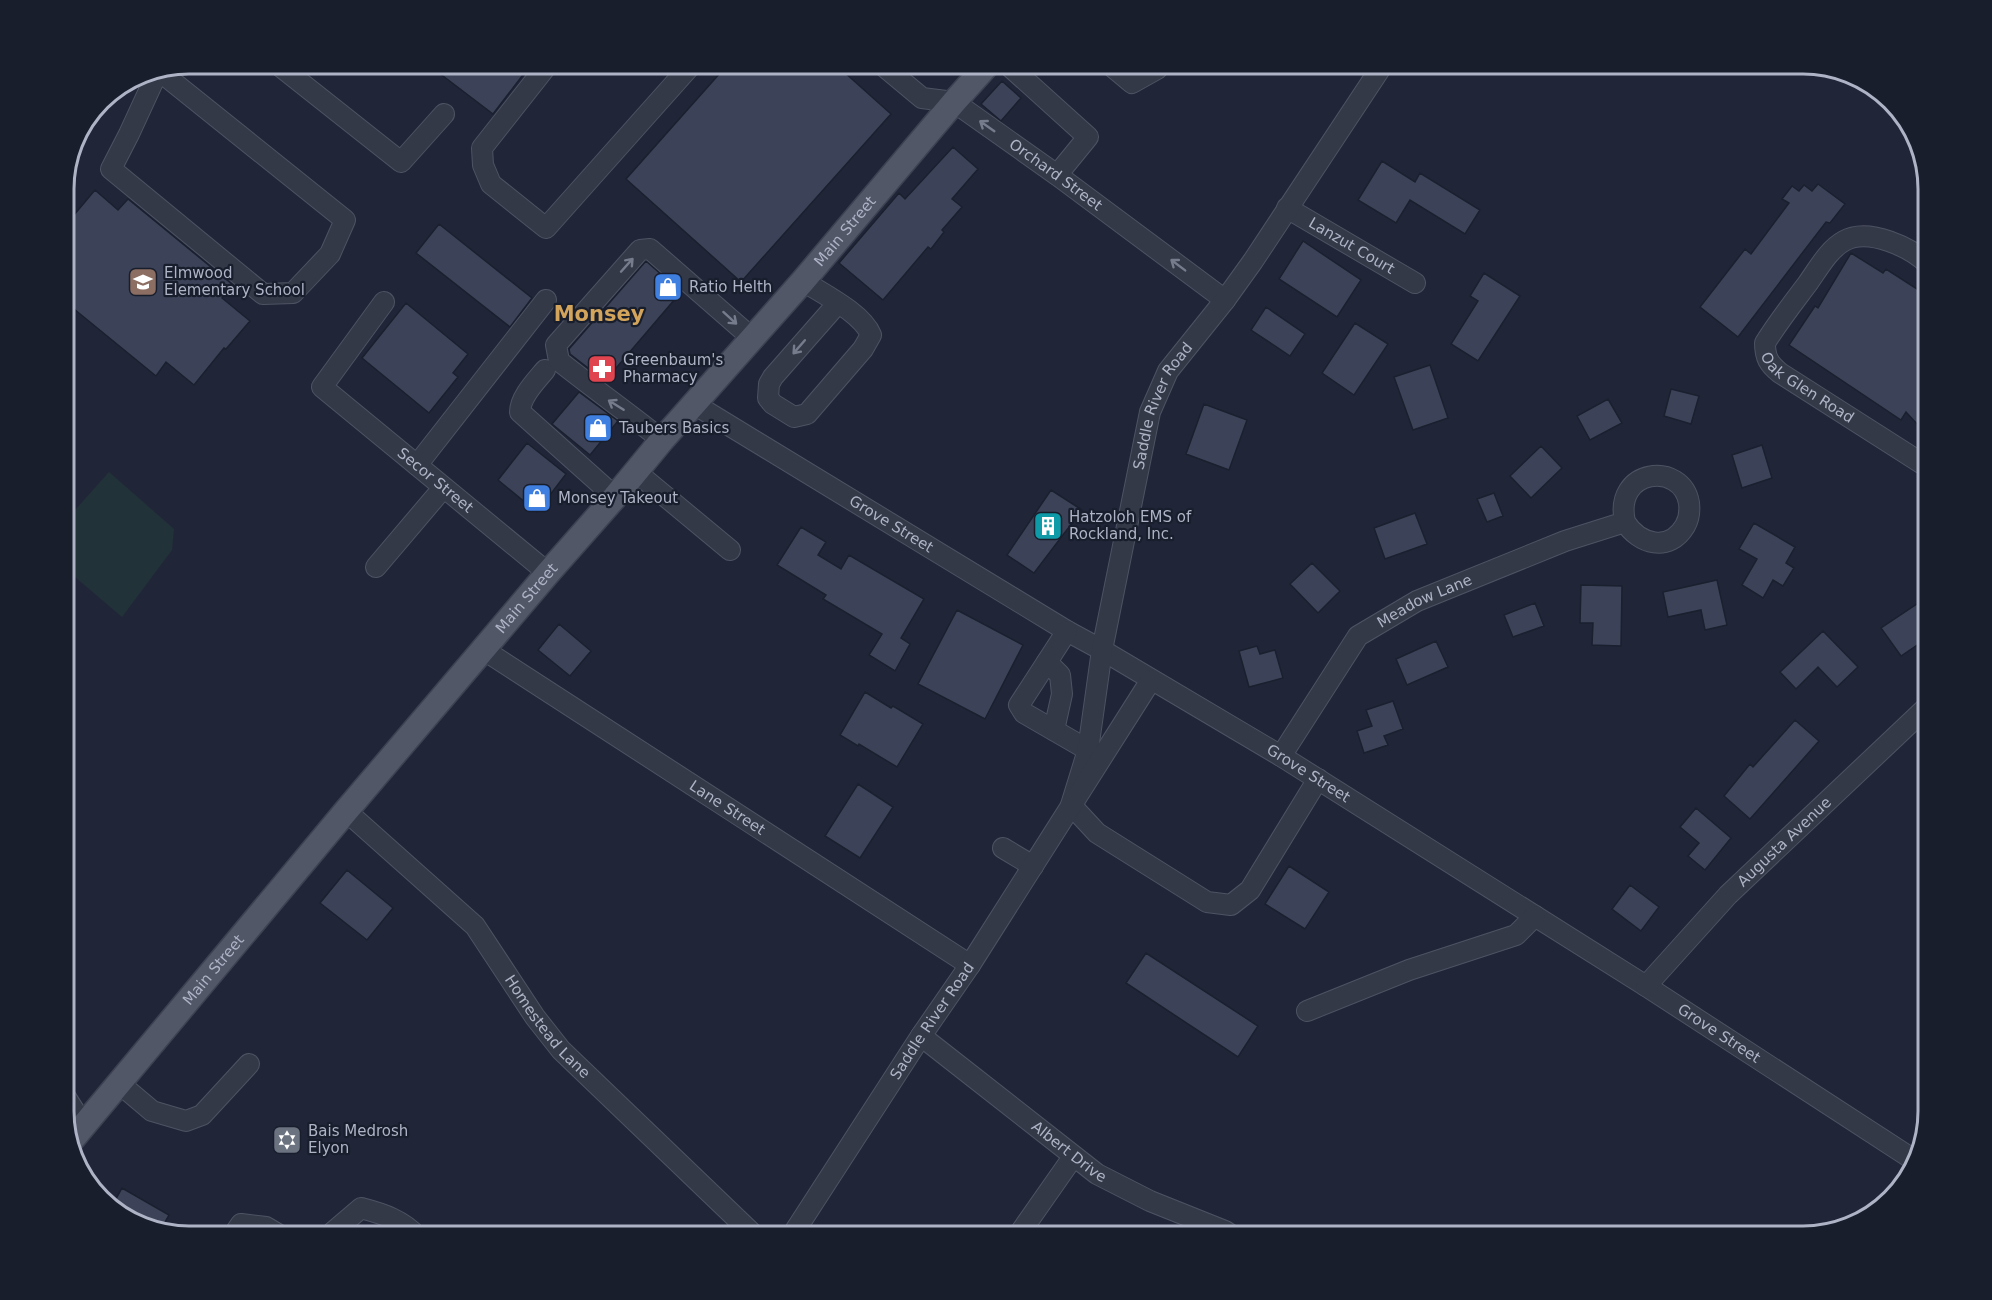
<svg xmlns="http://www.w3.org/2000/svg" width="1992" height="1300" viewBox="0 0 1992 1300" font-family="'DejaVu Sans',sans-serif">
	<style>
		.green { fill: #223239 }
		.building { fill: #3c4358; stroke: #1b202f; stroke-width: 1.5 }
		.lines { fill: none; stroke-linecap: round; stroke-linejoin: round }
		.minor-casing { stroke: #4e5363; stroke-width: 22 }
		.major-casing { stroke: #3d4252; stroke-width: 27 }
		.minor { stroke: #343948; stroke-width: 20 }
		.major { stroke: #525768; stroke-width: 24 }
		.oneway { stroke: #777c8d }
		.labels { text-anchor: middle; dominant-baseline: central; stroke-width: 4.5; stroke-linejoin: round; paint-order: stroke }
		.street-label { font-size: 15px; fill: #aeb3c5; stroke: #191e2d }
		.poi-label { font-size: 15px; fill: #aeb3c5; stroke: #191e2d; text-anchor: start }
		.district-label { font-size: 21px; font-weight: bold; fill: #d3a45b; stroke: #191e2d }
		.rim { fill: none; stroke: #aeb3c5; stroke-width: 3 }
	</style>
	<rect width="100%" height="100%" fill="#202638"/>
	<path class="green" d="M109,472l65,57 -2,21 -50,67 -54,-46v-53z"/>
	<path class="building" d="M426,63h106l-39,51z
		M729,63h105l57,51 -150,168 -115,-103z
		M1002,81l19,17 -20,23 -20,-17z
		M953,147l25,22 -26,30 10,8 -20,23 2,2 -13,17 -3,-2 -45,53 -44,-37 60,-70 6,6z
		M1382,161l33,21 5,-9 60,37 -15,24 -55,-34 -14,23 -38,-23z
		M1818,184l27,20 -15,19 -4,-1 -88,115 -38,-30 45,-58 6,5 38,-51 -7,-4 10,-13 7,5 5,-6 8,6z
		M95,190l23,20 10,-11 105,86 -11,13 28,23 -24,28 -2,-1 -30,37 -28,-23 -10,14 -93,-76v-72z
		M439,224l93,74 -22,29 -94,-74z
		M1303,241l58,39 -24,37 -58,-38z
		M1851,253l32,20 3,-4 42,27 -7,11 8,5v125l-23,-25 -5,8 -112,-75 26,-39 3,2z
		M646,261l35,31 -76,89 -35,-27 -1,-5z
		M1484,273l36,23 -42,65 -27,-17 27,-43 -8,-5z
		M406,303l62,51 -15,19 5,4 -29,36 -67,-55z
		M1266,307l39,27 -15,22 -39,-26z
		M1355,323l33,21 -34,51 -32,-22z
		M1430,365l18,53 -35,12 -19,-53z
		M1671,389l28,7 -8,28 -27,-8z
		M579,392l39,29 -28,34 -38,-31z
		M1608,399l14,24 -32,17 -13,-24z
		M1204,404l43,16 -18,50 -43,-16z
		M527,443l39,31 -29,38 -39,-32z
		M1762,445l10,33 -30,10 -10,-33z
		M1541,446l21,22 -31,30 -21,-22z
		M1051,490l31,20 -48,63 -27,-18z
		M1494,493l9,23 -16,6 -10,-23z
		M1415,513l12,31 -42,15 -11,-31z
		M1754,523l41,24 -9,16 8,5 -11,18 -10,-6 -10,18 -21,-13 15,-26 -18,-10z
		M801,527l25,15 -8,13 23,14 8,-14 75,44 -23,39 9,6 -15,27 -26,-16 13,-21 -59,-35 3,-4 -49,-30z
		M1312,563l28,28 -22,22 -28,-29z
		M1717,580l10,45 -22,5 -4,-20 -33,7 -5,-25z
		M1581,585l41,1 -1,60 -29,-1 1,-22h-13z
		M1929,596v41l-28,19 -20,-28z
		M1535,603l9,23 -31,11 -9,-22z
		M957,610l66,35 -38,74 -67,-35z
		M559,624l32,27 -21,25 -32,-26z
		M1823,631l35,36 -21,20 -19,-20 -22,22 -16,-17z
		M1436,641l12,26 -41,18 -11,-26z
		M1257,646l3,8 15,-4 8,28 -34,9 -10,-36z
		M865,692l26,16 2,-2 30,18 -26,43 -38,-23 -1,2 -18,-11z
		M1393,701l10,28 -19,7 4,9 -24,8 -7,-22 15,-5 -6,-16z
		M1795,720l24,21 -69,78 -26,-23 26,-32 3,3z
		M858,784l35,23 -33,51 -35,-22z
		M1696,808l35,30 -26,32 -17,-14 11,-13 -19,-16z
		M1289,866l40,26 -24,37 -40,-25z
		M347,870l46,38 -26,32 -47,-37z
		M1630,885l29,22 -18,24 -29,-22z
		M1146,953l112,73 -20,31 -112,-74z
		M122,1188l47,27 -8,14 -42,-13 -8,-8z"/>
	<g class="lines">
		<g class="minor-casing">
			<g id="minor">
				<path d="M276,63l125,99 43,-48"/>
				<path d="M549,63l-67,85 1,17 8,19 55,44 147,-165"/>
				<path id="s1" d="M880,63l42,35 32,4 103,73 168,125"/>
				<path d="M1006,63l82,74 -31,38"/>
				<path d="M1108,63l24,20 25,-14 6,-6"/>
				<path d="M158,70l187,150 -15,34 -37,39 -30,1 -152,-125 18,-35 30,-65"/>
				<path id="s2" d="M1287,208l128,75"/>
				<path id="s3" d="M1929,265c-17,-17 -60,-38 -85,-24 -15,8 -26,28 -36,42 -15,20 -30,39 -43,60 0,15 4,21 15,30l149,95"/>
				<path d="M803,281c20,13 59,32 68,54l-8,14 -56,65 -13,3 -21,-13 -5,-6 1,-14 4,-7 65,-74"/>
				<path id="s4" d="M384,302l-62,85 226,186"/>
				<path d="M545,370c-9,11 -25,27 -25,42l95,85"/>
				<path id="s5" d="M694,404l373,227 35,19 179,106 365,230 268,174"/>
				<path d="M662,440c-34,-27 -69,-52 -103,-79l-3,-16 84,-95 10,-1 102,89"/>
				<path d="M417,465l129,-165"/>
				<path d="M636,472l94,78"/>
				<path d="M376,567l67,-79"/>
				<path d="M1067,631l-48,74 5,8 64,37"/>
				<path id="s6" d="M484,650l486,315"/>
				<path d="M1047,662l13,13 2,19 -8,36"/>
				<path id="s7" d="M1281,756l77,-120 59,-35 148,-60 60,-19c-12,-54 57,-61 64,-19 1,8 0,16 -4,23 -16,27 -46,18 -60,-4"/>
				<path id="s8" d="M1318,779l-68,111 -19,15 -24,-3 -110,-69 -26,-28 17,-55 14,-100 48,-238 18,-41 57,-71 28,-39 131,-198"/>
				<path id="s9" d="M346,811l129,115 60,91 26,33 195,187"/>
				<path d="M1003,848l30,18"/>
				<path id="s10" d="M1646,986l82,-91 201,-190"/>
				<path d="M1307,1011l102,-41 107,-35 19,-19"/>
				<path id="s11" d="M921,1036l176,138 53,27 75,30 9,6"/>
				<path d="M120,1084l32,27 34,10 16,-6 47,-51"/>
				<path d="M63,1093l21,33"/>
				<path d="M232,1237l9,-13 25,3 17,10"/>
				<path d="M327,1237l34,-29c23,6 41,12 57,29"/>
				<path id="s12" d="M791,1237l130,-201 49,-71 181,-285"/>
				<path d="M1017,1237l56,-80"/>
			</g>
		</g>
		<g class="major-casing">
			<g id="major">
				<path id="s13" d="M70,1142l276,-331 202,-238 67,-76 47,-57 141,-159 151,-179 35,-39"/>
			</g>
		</g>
		<use href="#minor" class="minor"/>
		<use href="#major" class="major"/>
	</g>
	<defs><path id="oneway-shaft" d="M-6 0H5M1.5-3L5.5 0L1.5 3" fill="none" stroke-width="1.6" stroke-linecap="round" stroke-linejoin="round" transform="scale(1.5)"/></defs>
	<g class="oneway">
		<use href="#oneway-shaft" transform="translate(987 126) rotate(-145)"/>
		<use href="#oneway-shaft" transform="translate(627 265) rotate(-48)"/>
		<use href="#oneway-shaft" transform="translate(1178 265) rotate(-143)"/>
		<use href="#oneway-shaft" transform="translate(730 318) rotate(42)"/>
		<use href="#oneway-shaft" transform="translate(799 347) rotate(131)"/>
		<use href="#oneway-shaft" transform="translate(616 405) rotate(-148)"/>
	</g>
	<defs>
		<g id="school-square" transform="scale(1.5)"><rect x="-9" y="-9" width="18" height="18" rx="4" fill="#8d6e63" stroke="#191e2d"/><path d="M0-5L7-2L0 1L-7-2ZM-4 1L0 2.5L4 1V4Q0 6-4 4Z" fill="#fff"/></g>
		<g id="shop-square" transform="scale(1.5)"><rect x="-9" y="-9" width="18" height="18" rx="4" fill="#3f7fe0" stroke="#191e2d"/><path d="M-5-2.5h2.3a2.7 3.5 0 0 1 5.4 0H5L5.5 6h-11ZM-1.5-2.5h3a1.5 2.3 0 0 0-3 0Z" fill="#fff"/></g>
		<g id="pharmacy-square" transform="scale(1.5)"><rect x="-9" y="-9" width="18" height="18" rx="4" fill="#e0444e" stroke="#191e2d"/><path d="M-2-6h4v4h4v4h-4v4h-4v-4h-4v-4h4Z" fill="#fff"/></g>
		<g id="building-square" transform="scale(1.5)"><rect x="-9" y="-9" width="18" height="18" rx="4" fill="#0f9aa8" stroke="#191e2d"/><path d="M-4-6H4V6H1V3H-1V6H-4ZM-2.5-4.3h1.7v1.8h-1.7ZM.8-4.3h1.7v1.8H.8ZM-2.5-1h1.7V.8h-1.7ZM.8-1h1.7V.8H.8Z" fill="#fff"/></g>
		<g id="synagogue-square" transform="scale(1.5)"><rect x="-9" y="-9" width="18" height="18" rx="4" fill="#6b7280" stroke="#191e2d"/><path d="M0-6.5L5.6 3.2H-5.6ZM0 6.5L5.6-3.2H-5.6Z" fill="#fff"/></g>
	</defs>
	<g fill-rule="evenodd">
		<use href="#school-square" x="143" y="282"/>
		<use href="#shop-square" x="668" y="287"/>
		<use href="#pharmacy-square" x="602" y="369"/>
		<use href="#shop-square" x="598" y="428"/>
		<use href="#shop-square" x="537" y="498"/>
		<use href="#building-square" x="1048" y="526"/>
		<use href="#synagogue-square" x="287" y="1140"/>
	</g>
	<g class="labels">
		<g class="street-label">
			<text stroke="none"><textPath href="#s1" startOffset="212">Orchard Street</textPath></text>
			<text stroke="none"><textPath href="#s13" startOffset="1196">Main Street</textPath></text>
			<text stroke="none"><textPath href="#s2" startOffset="75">Lanzut Court</textPath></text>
			<text stroke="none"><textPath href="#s3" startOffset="288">Oak Glen Road</textPath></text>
			<text stroke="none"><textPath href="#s8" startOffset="758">Saddle River Road</textPath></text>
			<text stroke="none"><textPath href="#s4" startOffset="252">Secor Street</textPath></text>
			<text stroke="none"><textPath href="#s5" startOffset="231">Grove Street</textPath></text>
			<text stroke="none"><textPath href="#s13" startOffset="710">Main Street</textPath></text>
			<text stroke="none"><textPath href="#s7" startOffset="218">Meadow Lane</textPath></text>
			<text stroke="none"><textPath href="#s5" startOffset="717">Grove Street</textPath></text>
			<text stroke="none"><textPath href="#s6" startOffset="290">Lane Street</textPath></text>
			<text stroke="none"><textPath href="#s10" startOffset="200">Augusta Avenue</textPath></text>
			<text stroke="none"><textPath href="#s13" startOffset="224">Main Street</textPath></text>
			<text stroke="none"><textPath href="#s12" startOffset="258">Saddle River Road</textPath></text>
			<text stroke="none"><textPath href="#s9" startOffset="297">Homestead Lane</textPath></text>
			<text stroke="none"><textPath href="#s5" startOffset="1203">Grove Street</textPath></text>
			<text stroke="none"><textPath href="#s11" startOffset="188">Albert Drive</textPath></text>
		</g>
		<g class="poi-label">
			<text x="164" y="273">Elmwood<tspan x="164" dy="17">Elementary School</tspan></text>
			<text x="689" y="287">Ratio Helth</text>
			<text x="623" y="360">Greenbaum's<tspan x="623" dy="17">Pharmacy</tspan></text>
			<text x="619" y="428">Taubers Basics</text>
			<text x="558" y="498">Monsey Takeout</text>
			<text x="1069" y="517">Hatzoloh EMS of<tspan x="1069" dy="17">Rockland, Inc.</tspan></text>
			<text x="308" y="1131">Bais Medrosh<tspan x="308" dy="17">Elyon</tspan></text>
		</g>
		<g class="district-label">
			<text x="599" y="314">Monsey</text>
		</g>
	</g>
	<path d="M0 0H1992V1300H0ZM189 74H1803A115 115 0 0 1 1918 189V1111A115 115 0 0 1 1803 1226H189A115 115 0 0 1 74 1111V189A115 115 0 0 1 189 74Z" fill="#191e2d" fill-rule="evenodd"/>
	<path class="rim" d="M189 74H1803A115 115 0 0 1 1918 189V1111A115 115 0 0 1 1803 1226H189A115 115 0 0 1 74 1111V189A115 115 0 0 1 189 74Z"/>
</svg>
